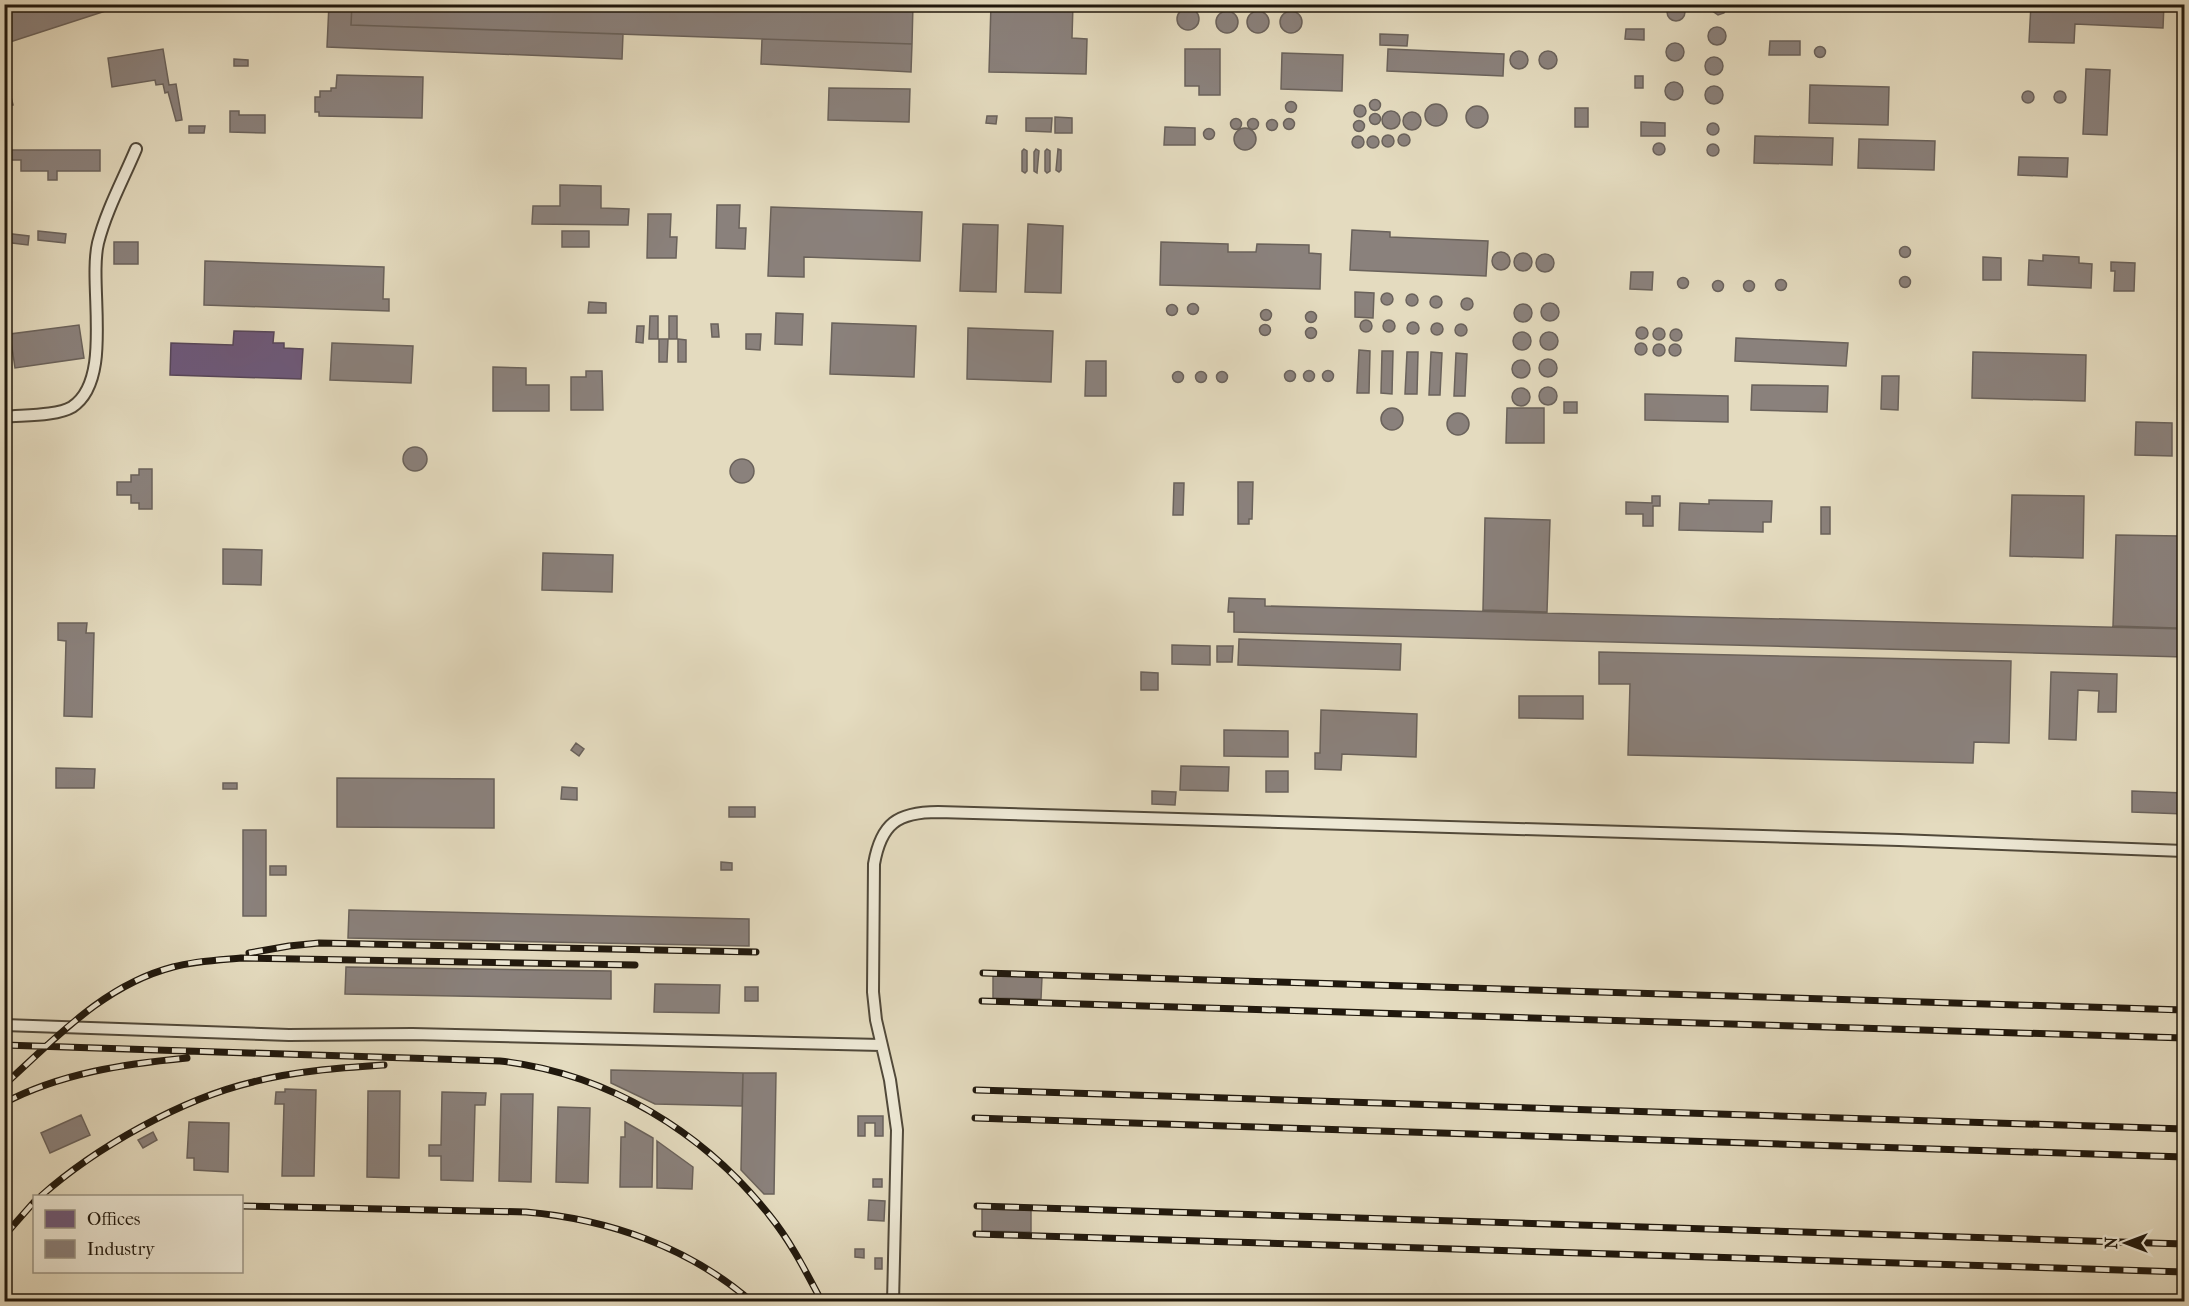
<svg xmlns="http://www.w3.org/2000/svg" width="2189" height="1306" viewBox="0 0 2189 1306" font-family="'IM FELL French Canon',serif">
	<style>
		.offices { fill: #6d597a; stroke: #564659; stroke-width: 1.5 }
		.industry { fill: #8a817c; stroke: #6a625b; stroke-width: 1.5 }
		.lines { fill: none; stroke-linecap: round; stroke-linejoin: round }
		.service-casing { stroke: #51493a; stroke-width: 14 }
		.service { stroke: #ede8d5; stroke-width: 10 }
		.rail-casing { stroke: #20180d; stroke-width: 7 }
		.rail { stroke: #ede8d5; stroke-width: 4.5; stroke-dasharray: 14; stroke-linecap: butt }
	</style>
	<rect width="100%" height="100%" fill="#e4dbbf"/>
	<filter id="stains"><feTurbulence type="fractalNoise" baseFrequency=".00333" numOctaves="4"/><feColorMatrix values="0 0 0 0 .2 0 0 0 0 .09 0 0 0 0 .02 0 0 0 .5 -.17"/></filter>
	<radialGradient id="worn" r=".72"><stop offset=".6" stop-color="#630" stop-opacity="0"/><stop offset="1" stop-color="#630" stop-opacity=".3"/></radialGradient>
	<path class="offices" d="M234,331l40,1 -1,11h11v5l19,1 -2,30 -131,-4 1,-32 62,2z
		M4,350h5l2,18 -7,1z"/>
	<path class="industry" d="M1667 12a9 9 0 1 1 18 0a9 9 0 1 1-18 0Z
		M4,4h123l-123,40z
		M329,4h23l-1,21 272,9 -1,25 -295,-12z
		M352,4h561l-1,40 -561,-19z
		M991,4h82l-1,34 15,1 -1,35 -97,-2z
		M1404,4h130l-1,7z
		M1710,4h18v2l-4,7 -6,2 -7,-5z
		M2031,4h133l-1,24 -88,-4 -1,19 -45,-1z
		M1177 19a11 11 0 1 1 22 0a11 11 0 1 1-22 0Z
		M1280 22a11 11 0 1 1 22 0a11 11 0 1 1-22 0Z
		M1247 22a11 11 0 1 1 22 0a11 11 0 1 1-22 0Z
		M1216 22a11 11 0 1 1 22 0a11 11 0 1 1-22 0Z
		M1708 36a9 9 0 1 1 18 0a9 9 0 1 1-18 0Z
		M1626,29h18v11l-19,-1z
		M1380,34l28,1 -1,11 -27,-1z
		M762,39l150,5 -1,28 -150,-8z
		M1770,41h30v14h-31z
		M1666 52a9 9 0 1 1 18 0a9 9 0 1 1-18 0Z
		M1814.5 52a5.5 5.5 0 1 1 11 0a5.5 5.5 0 1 1-11 0Z
		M163,49l6,36 7,-1 6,36 -6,1 -8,-29 -3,1 -2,-9 -7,1 -1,-5 -43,7 -4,-29z
		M1185,49h35v46h-21v-9h-14z
		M1388,49l116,5 -1,22 -116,-5z
		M1510 60a9 9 0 1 1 18 0a9 9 0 1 1-18 0Z
		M1539 60a9 9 0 1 1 18 0a9 9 0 1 1-18 0Z
		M1282,53l61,2 -1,36 -61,-2z
		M1705 66a9 9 0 1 1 18 0a9 9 0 1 1-18 0Z
		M234,59l14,1v6h-14z
		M2086,69l24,1 -3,65 -24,-1z
		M337,75l86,2 -1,41 -103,-2v-4h-4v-15h5v-6h11v-3h5z
		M1635,76h8v12h-8z
		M1665 91a9 9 0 1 1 18 0a9 9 0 1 1-18 0Z
		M1810,85l79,2 -1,38 -79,-2z
		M1705 95a9 9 0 1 1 18 0a9 9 0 1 1-18 0Z
		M829,88l81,1 -1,33 -81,-2z
		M9,89l4,16 -9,2v-17z
		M2054 97a6 6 0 1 1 12 0a6 6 0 1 1-12 0Z
		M2022 97a6 6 0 1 1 12 0a6 6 0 1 1-12 0Z
		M1369.5 105a5.5 5.5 0 1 1 11 0a5.5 5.5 0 1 1-11 0Z
		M1285.5 107a5.5 5.5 0 1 1 11 0a5.5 5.5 0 1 1-11 0Z
		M1425 115a11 11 0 1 1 22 0a11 11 0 1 1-22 0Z
		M1354 111a6 6 0 1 1 12 0a6 6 0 1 1-12 0Z
		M1466 117a11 11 0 1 1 22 0a11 11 0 1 1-22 0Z
		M1575,108h13v19h-13z
		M1382 120a9 9 0 1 1 18 0a9 9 0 1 1-18 0Z
		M230,111h9v4h26v18l-35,-1z
		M1403 121a9 9 0 1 1 18 0a9 9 0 1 1-18 0Z
		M1369.5 119a5.5 5.5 0 1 1 11 0a5.5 5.5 0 1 1-11 0Z
		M987,116h10l-1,8 -10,-1z
		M1055,117l17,1v15h-17z
		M1026,118h26l-1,14 -25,-1z
		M1230.5 124a5.5 5.5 0 1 1 11 0a5.5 5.5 0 1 1-11 0Z
		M1247.5 124a5.5 5.5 0 1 1 11 0a5.5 5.5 0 1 1-11 0Z
		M1283.5 124a5.5 5.5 0 1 1 11 0a5.5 5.5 0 1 1-11 0Z
		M1266.5 125a5.5 5.5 0 1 1 11 0a5.5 5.5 0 1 1-11 0Z
		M1353.5 126a5.5 5.5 0 1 1 11 0a5.5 5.5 0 1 1-11 0Z
		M1641,122l24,1v13h-24z
		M1707 129a6 6 0 1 1 12 0a6 6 0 1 1-12 0Z
		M189,126h16l-1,7h-15z
		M1165,127l30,1v17h-31z
		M1234 139a11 11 0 1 1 22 0a11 11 0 1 1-22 0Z
		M1203.5 134a5.5 5.5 0 1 1 11 0a5.5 5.5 0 1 1-11 0Z
		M1398 140a6 6 0 1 1 12 0a6 6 0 1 1-12 0Z
		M1382 141a6 6 0 1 1 12 0a6 6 0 1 1-12 0Z
		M1352 142a6 6 0 1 1 12 0a6 6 0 1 1-12 0Z
		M1367 142a6 6 0 1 1 12 0a6 6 0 1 1-12 0Z
		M1755,136l78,2 -1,27 -78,-2z
		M1859,139l76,2 -1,29 -76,-2z
		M1653 149a6 6 0 1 1 12 0a6 6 0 1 1-12 0Z
		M1707 150a6 6 0 1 1 12 0a6 6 0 1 1-12 0Z
		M1024,149l3,2v20l-2,2 -3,-2v-20z
		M1036,149l3,2 -2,22 -3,-2v-19z
		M1047,149l3,2v20l-3,2 -2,-2v-20z
		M1058,149l3,1v20l-2,2 -3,-2z
		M10,150h90v21h-43v9h-9v-9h-27v-11h-11z
		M2019,157l49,1 -1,19 -49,-2z
		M560,185l41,1v22l28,1 -1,16 -96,-1 1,-18h27z
		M717,205h23l-1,23h7l-1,21 -29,-1z
		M771,207l151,5 -2,49 -116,-4v20l-36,-1z
		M648,214h23l-1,23h7l-1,21h-29z
		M963,224l35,1 -2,67 -36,-1z
		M1028,224l35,2 -2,67 -36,-1z
		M1352,230l38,2v5l98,4 -2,35 -136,-6z
		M38,231l28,3 -1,9 -27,-3z
		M562,231h27v16h-27z
		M4,233l25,3 -1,9 -24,-3z
		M114,242h24v22h-24z
		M1161,242l67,2v8h28l1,-8 52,1v8l12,1 -1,35 -160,-4z
		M1899.5 252a5.5 5.5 0 1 1 11 0a5.5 5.5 0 1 1-11 0Z
		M1492 261a9 9 0 1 1 18 0a9 9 0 1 1-18 0Z
		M1514 262a9 9 0 1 1 18 0a9 9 0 1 1-18 0Z
		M1536 263a9 9 0 1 1 18 0a9 9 0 1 1-18 0Z
		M2043,255l36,2v6l13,1 -1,24 -63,-3 1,-25 14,1z
		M1983,257l18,1v22h-18z
		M205,261l179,6 -1,32h6v12l-185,-6z
		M2111,262l24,1 -1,28h-20l1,-20h-4z
		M1631,272h22l-1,18 -22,-1z
		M1899.5 282a5.5 5.5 0 1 1 11 0a5.5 5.5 0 1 1-11 0Z
		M1677.5 283a5.5 5.5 0 1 1 11 0a5.5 5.5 0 1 1-11 0Z
		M1775.5 285a5.5 5.5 0 1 1 11 0a5.5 5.5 0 1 1-11 0Z
		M1712.5 286a5.5 5.5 0 1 1 11 0a5.5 5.5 0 1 1-11 0Z
		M1743.5 286a5.5 5.5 0 1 1 11 0a5.5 5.5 0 1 1-11 0Z
		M1355,292l19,1 -1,25 -18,-1z
		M1381 299a6 6 0 1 1 12 0a6 6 0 1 1-12 0Z
		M1406 300a6 6 0 1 1 12 0a6 6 0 1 1-12 0Z
		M1430 302a6 6 0 1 1 12 0a6 6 0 1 1-12 0Z
		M1461 304a6 6 0 1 1 12 0a6 6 0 1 1-12 0Z
		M589,302l17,1v10h-18z
		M1541 312a9 9 0 1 1 18 0a9 9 0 1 1-18 0Z
		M1187.5 309a5.5 5.5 0 1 1 11 0a5.5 5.5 0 1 1-11 0Z
		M1514 313a9 9 0 1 1 18 0a9 9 0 1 1-18 0Z
		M1166.5 310a5.5 5.5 0 1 1 11 0a5.5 5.5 0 1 1-11 0Z
		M1260.5 315a5.5 5.5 0 1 1 11 0a5.5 5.5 0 1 1-11 0Z
		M1305.5 317a5.5 5.5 0 1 1 11 0a5.5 5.5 0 1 1-11 0Z
		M776,313l27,1 -1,31 -27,-1z
		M650,316h8v23h-9z
		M669,316h8v23h-8z
		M1383 326a6 6 0 1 1 12 0a6 6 0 1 1-12 0Z
		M1360 326a6 6 0 1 1 12 0a6 6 0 1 1-12 0Z
		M1407 328a6 6 0 1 1 12 0a6 6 0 1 1-12 0Z
		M1431 329a6 6 0 1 1 12 0a6 6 0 1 1-12 0Z
		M832,323l84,3 -2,51 -84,-3z
		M1455 330a6 6 0 1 1 12 0a6 6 0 1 1-12 0Z
		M711,324h7l1,13h-7z
		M1259.5 330a5.5 5.5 0 1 1 11 0a5.5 5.5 0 1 1-11 0Z
		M79,325l5,33 -69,10 -5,-34z
		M637,326h7l-1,17 -7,-1z
		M1636 333a6 6 0 1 1 12 0a6 6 0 1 1-12 0Z
		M1305.5 333a5.5 5.5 0 1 1 11 0a5.5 5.5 0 1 1-11 0Z
		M1653 334a6 6 0 1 1 12 0a6 6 0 1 1-12 0Z
		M968,328l85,3 -2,51 -84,-3z
		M1670 335a6 6 0 1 1 12 0a6 6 0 1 1-12 0Z
		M1540 341a9 9 0 1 1 18 0a9 9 0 1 1-18 0Z
		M1513 341a9 9 0 1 1 18 0a9 9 0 1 1-18 0Z
		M746,334h15l-1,16 -14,-1z
		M1736,338l112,5 -2,23 -111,-5z
		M659,339h9l-1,23h-8z
		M678,339l8,1v22h-8z
		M1635 349a6 6 0 1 1 12 0a6 6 0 1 1-12 0Z
		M332,343l81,3 -2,37 -81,-3z
		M1669 350a6 6 0 1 1 12 0a6 6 0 1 1-12 0Z
		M1653 350a6 6 0 1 1 12 0a6 6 0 1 1-12 0Z
		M1359,350l11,1 -1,42h-12z
		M1382,351h11l-1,43 -11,-1z
		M1407,352h11l-1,42h-12z
		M1431,352l11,1 -2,42h-11z
		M1973,352l113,3 -1,46 -113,-3z
		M1456,353l11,1 -2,42h-11z
		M1539 368a9 9 0 1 1 18 0a9 9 0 1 1-18 0Z
		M1512 369a9 9 0 1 1 18 0a9 9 0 1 1-18 0Z
		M1086,361h20v35h-21z
		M493,367l33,1v17h23v26h-56z
		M1303.5 376a5.5 5.5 0 1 1 11 0a5.5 5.5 0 1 1-11 0Z
		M1322.5 376a5.5 5.5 0 1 1 11 0a5.5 5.5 0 1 1-11 0Z
		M1284.5 376a5.5 5.5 0 1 1 11 0a5.5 5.5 0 1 1-11 0Z
		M586,371h16l1,39h-32v-33h15z
		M1172.5 377a5.5 5.5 0 1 1 11 0a5.5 5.5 0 1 1-11 0Z
		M1216.5 377a5.5 5.5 0 1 1 11 0a5.5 5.5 0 1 1-11 0Z
		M1195.5 377a5.5 5.5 0 1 1 11 0a5.5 5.5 0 1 1-11 0Z
		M1882,376h17l-1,34 -17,-1z
		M1752,385l76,1 -1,26 -76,-2z
		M1539 396a9 9 0 1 1 18 0a9 9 0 1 1-18 0Z
		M1512 397a9 9 0 1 1 18 0a9 9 0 1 1-18 0Z
		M1645,394l83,2v26l-83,-2z
		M1564,402h13v11h-13z
		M1381 419a11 11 0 1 1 22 0a11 11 0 1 1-22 0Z
		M1507,408h37v35h-38z
		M1447 424a11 11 0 1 1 22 0a11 11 0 1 1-22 0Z
		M2136,422l36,1v33l-37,-1z
		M403 459a12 12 0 1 1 24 0a12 12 0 1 1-24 0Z
		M730 471a12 12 0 1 1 24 0a12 12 0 1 1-24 0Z
		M139,469h13v40h-13v-6h-8v-8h-14v-13h14v-7h8z
		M1238,482h15l-1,37h-3v5h-11z
		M1174,483h10l-1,32h-10z
		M2012,495l72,1 -1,62 -73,-2z
		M1652,496h8v10h-7v20h-10v-12h-17v-12l26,1z
		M1709,500l63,1 -1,21h-8v10l-84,-2 1,-27 29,1z
		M1821,507h9v27h-9z
		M1485,518l65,2 -3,92 -64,-2z
		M2116,535l64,1 -3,92 -64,-2z
		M223,549l39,1 -1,35 -38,-1z
		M543,553l70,2 -1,37 -70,-2z
		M1229,598l36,1v7l919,23v28l-950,-25v-20h-6z
		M58,623h29l-1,10h8l-2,84 -28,-1 2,-75 -8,-1z
		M1239,639l162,5 -1,26 -162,-5z
		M1172,645l38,1v19l-38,-1z
		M1217,646h16l-1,16h-15z
		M1599,652l412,9 -2,82 -35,-1 -1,21 -345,-8 2,-71h-31z
		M1141,672l17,1v17h-17z
		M2051,672l66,2 -1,38h-18l1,-21 -21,-1 -2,50 -27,-1z
		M1519,696h64v23l-64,-1z
		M1321,710l96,4 -1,43 -74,-3 -1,16 -26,-1v-16h5z
		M1224,730l64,1v26l-64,-1z
		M576,743l8,6 -5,7 -8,-6z
		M1181,766l48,1 -1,24 -48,-1z
		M56,768l39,1 -1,19h-38z
		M1266,771h22v21h-22z
		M337,778l157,1v49l-157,-1z
		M223,783h14v6h-14z
		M562,787l15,1v12l-16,-1z
		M1152,791l24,1 -1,13 -23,-1z
		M2132,791l52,2v21l-52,-2z
		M729,807h26v10h-26z
		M243,830h23v86h-23z
		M721,862l11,1v7h-11z
		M270,866h16v9h-16z
		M349,910l400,9v27l-401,-8z
		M346,967l265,4v28l-266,-5z
		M993,976l49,1 -1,22 -48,-1z
		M655,984l65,1 -1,28 -65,-1z
		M745,987h13v14h-13z
		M611,1070l132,3 -1,33 -87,-2 -44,-21z
		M743,1073h33l-2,121h-10l-23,-24z
		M285,1089l31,1 -2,86h-32l2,-72h-9l1,-12h9z
		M368,1091h32l-1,87 -32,-1z
		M442,1092l44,1 -1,12h-10l-2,76 -32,-1v-24h-12v-11h12z
		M501,1094h32l-2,88 -32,-1z
		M558,1107l32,1 -2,75 -32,-1z
		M81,1115l9,20 -40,18 -9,-20z
		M858,1116h25v20h-8v-13h-10v13h-7z
		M189,1122l40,1 -1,49 -34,-2v-12h-7z
		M625,1122l28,16 -1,49h-32l1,-50h4z
		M153,1132l4,8 -14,8 -5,-8z
		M657,1141l36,26 -1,22 -35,-1z
		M873,1179h9v8h-9z
		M869,1200l16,1 -1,20 -16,-1z
		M982,1209l49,1v22l-49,-1z
		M855,1249h9v9l-9,-1z
		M875,1258h7v11h-7z"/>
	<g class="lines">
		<g class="service-casing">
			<path id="service" d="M4,417c19,-2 53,-1 68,-10 42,-27 16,-121 26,-164 8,-32 25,-63 38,-94
				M4,1025l285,10 123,-1 469,11
				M893,1302l4,-172 -7,-50 -14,-60 -3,-28 1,-128c7,-40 23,-52 64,-52l961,28 285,11"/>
		</g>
		<use href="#service" class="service"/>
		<g class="rail-casing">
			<path id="rail" d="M249,953l40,-7 30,-3 437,9
				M983,973l1201,37
				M982,1001l1202,37
				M4,1045l496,16c107,12 204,71 270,155 21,26 36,56 52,86
				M4,1085c52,-47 100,-100 169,-118 22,-6 45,-7 68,-9l394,7
				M976,1090l1208,39
				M4,1103c57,-30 120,-39 183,-45
				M975,1118l1209,39
				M41,1196c54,-48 140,-97 212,-114 42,-11 87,-14 131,-17
				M242,1206l284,6c82,7 163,35 226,90
				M977,1206l1207,38
				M976,1234l1208,38
				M4,1236l30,-34"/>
		</g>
		<use href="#rail" class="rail"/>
	</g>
	<rect width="2189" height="1306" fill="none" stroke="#e4dbbf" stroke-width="24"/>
	<rect x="6" y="6" width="2177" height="1294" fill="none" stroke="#20180d" stroke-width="3"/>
	<rect x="12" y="12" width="2165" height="1282" fill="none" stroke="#20180d" stroke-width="1.5"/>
	<rect x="33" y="1195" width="210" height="78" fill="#ede8d5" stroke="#9b9585" stroke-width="1.5"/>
	<rect x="45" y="1210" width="30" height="18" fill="#6d597a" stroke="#9b9585" stroke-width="1.5"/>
	<text x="87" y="1225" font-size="18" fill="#20180d">Offices</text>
	<rect x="45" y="1240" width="30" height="18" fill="#8a817c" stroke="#9b9585" stroke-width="1.5"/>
	<text x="87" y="1255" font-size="18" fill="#20180d">Industry</text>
	<g transform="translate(2126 1243) rotate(270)" stroke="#ede8d5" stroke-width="4.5" paint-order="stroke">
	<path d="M0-4.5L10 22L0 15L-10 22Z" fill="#20180d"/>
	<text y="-9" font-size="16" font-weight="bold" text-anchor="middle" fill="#20180d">N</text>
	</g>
	<rect width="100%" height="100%" filter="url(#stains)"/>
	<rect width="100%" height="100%" fill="url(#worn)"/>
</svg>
